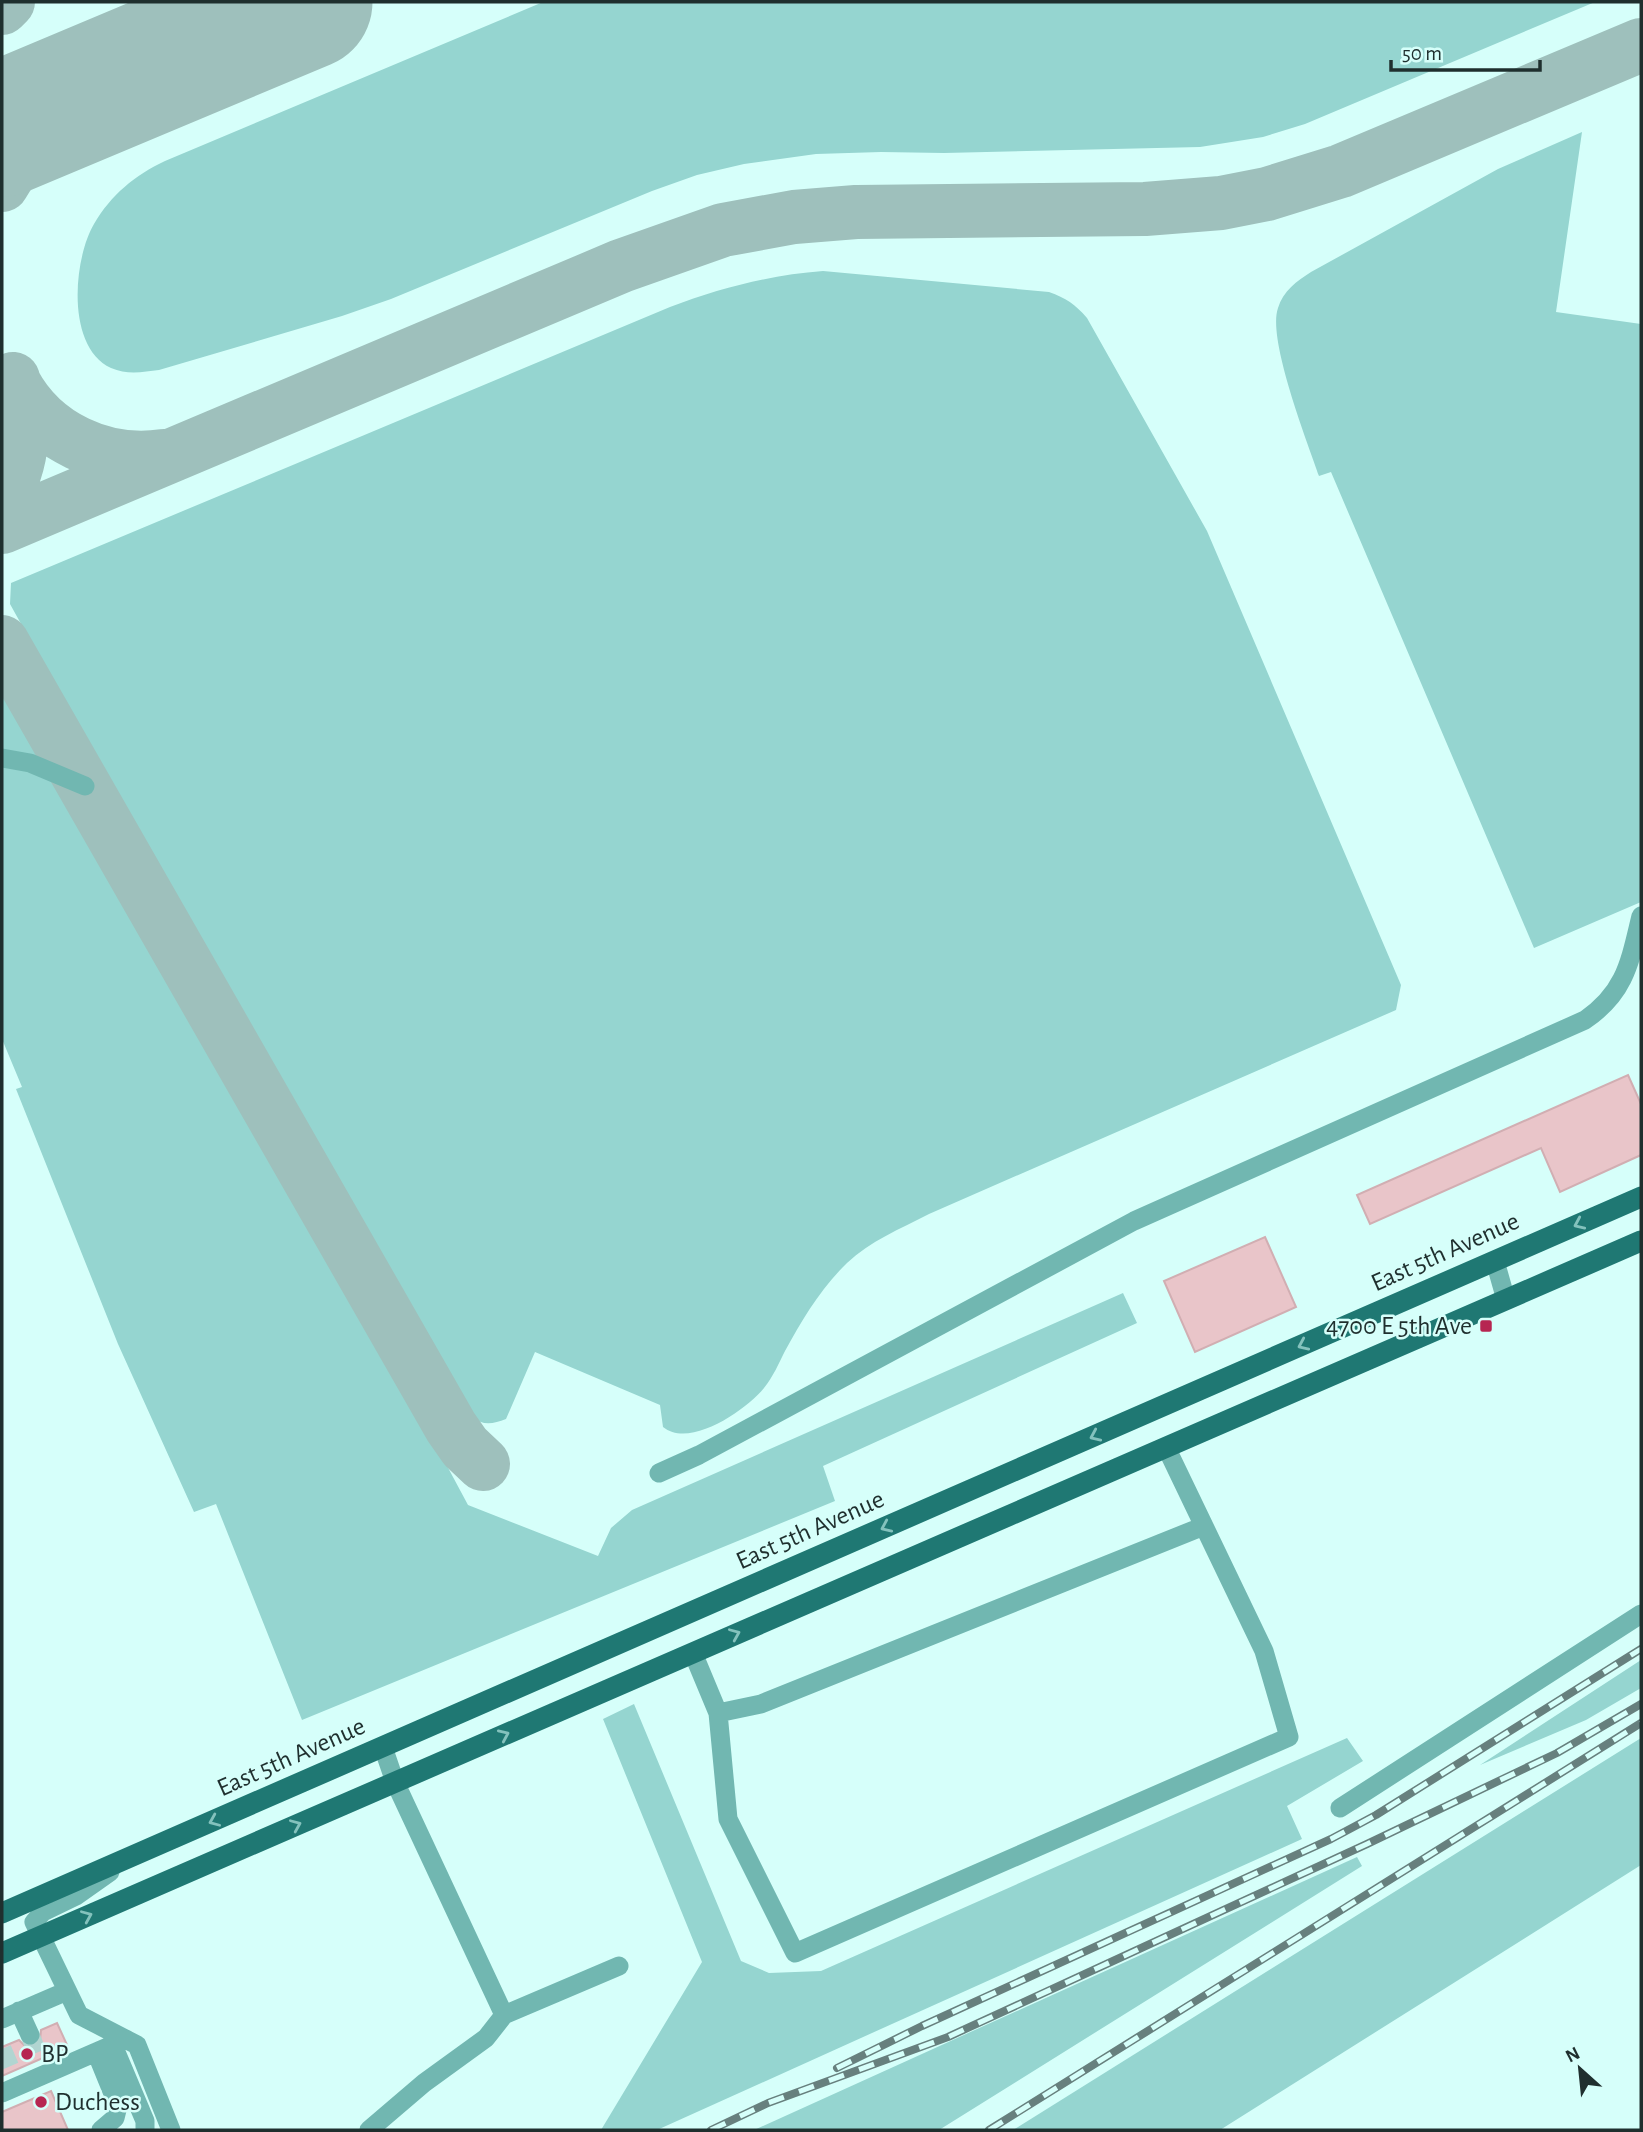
<svg xmlns="http://www.w3.org/2000/svg" width="1643" height="2132" viewBox="0 0 1643 2132" font-family="'Alegreya Sans',sans-serif">
	<style>
		.green { fill: #95d5d0 }
		.lines { fill: none; stroke-linecap: round; stroke-linejoin: round }
		.taxiway { stroke: #9ec0bc; stroke-width: 54 }
		.runway { stroke: #9ec0bc; stroke-width: 135 }
		.building { fill: #e9c5c9; stroke: #d1aeb2; stroke-width: 2 }
		.minor-tunnel { stroke: #b1d5d1; stroke-width: 19; stroke-dasharray: 19 10; stroke-linecap: butt }
		.minor { stroke: #71b7b1; stroke-width: 19 }
		.major { stroke: #1f7873; stroke-width: 21 }
		.rail-casing { stroke: #67807e; stroke-width: 8 }
		.rail { stroke: #d6fffa; stroke-width: 5; stroke-dasharray: 16; stroke-linecap: butt }
		.oneway { stroke: #84c2bd }
		.poi-dot { fill: #b62651; stroke: #d6fffa; stroke-width: 2.5 }
		.labels { text-anchor: middle; dominant-baseline: central; stroke-width: 5; stroke-linejoin: round; paint-order: stroke }
		.street-label { font-size: 26px; fill: #1f2f2e; stroke: #d6fffa }
		.poi-label { font-size: 26px; fill: #1f2f2e; stroke: #d6fffa; text-anchor: start }
	</style>
	<rect width="100%" height="100%" fill="#d6fffa"/>
	<path class="green" d="M543,2h1052l-290,122 -42,13 -63,10 -256,6 -63,-1 -65,2 -72,10 -47,11 -45,16 -261,108 -49,17 -183,54c-16,2 -32,5 -48,-2 -45,-21 -38,-108 -17,-144 17,-29 41,-49 71,-63z
		M1582,132l-26,180 85,12v578l-107,46 -203,-476 -12,4c-12,-35 -52,-137 -41,-168 5,-17 19,-27 33,-36l187,-103z
		M823,271l226,21c17,6 26,12 38,26l120,213 194,454 -5,25 -467,204c-29,15 -59,27 -82,49 -26,25 -45,57 -62,88 -6,12 -12,26 -21,37 -18,22 -74,61 -101,39l-3,-22 -125,-53 -29,67c-13,5 -23,7 -34,-2l-427,-750 -35,-63 1,-21 659,-276c50,-19 100,-32 153,-36z
		M2,684l429,752 37,69 130,51 13,-28 21,-18 491,-217 14,30 -314,143 12,35 -533,219 -86,-216 -22,8 -76,-168 -102,-255 6,-2 -20,-48z
		M1641,1660v28l-55,32 -106,45z
		M634,1704l107,257 28,12 52,-2 526,-233 16,23 -76,45 15,33 -645,291h-56l101,-168 -99,-243z
		M1641,1738v127l-421,265h-207z
		M1357,1857l5,9 -423,264h-185z"/>
	<g class="lines">
		<path class="taxiway" d="M2,8l6,-6
			M2,185c34,-61 77,-80 136,-113
			M14,383c29,54 90,82 150,73
			M2,499c23,-38 24,-79 11,-120
			M2,527l619,-261 102,-36 71,-13 62,-5 289,-3 76,-6 46,-9 74,-23 300,-126
			M2,642l449,785 14,20 18,17"/>
		<path class="runway" d="M2,129l303,-127"/>
	</g>
	<path class="building" d="M1628,1075l13,29v51l-81,37 -19,-44 -171,76 -13,-29z
		M1265,1237l31,70 -101,45 -31,-71z
		M57,2023l11,24 -66,29v-29l17,-7 5,5 10,1 6,-5 1,-11z
		M51,2091l17,39h-66v-18z"/>
	<g class="lines">
		<path class="minor-tunnel" d="M30,2035l10,25
			M2,2049l10,23"/>
		<path class="minor" d="M2,758l28,5 55,23
			M1495,1261l11,39
			M659,1473l40,-18 435,-234 451,-201c41,-28 45,-59 56,-104
			M693,1653l25,60 10,106 67,134 494,-216 -25,-86 -98,-204
			M718,1713l43,-9 443,-178
			M383,1747l12,35 109,233 115,-49
			M1340,1808l301,-194
			M110,1872l-34,24 -33,16 -9,10 45,93 58,30 34,85
			M19,2011l11,24
			M2,2019l65,-28
			M113,2045l32,76v9
			M96,2052l22,54 -3,12 -14,12
			M2,2093l124,-54
			M369,2130l55,-47 62,-45 18,-23"/>
		<path class="major" d="M2,1913l1639,-716
			M2,1953l1639,-712"/>
		<g class="rail-casing">
			<path id="rail" d="M837,2068l85,-42 409,-187 45,-24 265,-166
				M711,2130l57,-27 180,-66 152,-70 267,-123 190,-91 84,-49
				M989,2130l652,-407"/>
		</g>
		<use href="#rail" class="rail"/>
	</g>
	<defs><path id="oneway-chevron" d="M-2-3.5L2.5 0L-2 3.5" fill="none" stroke-width="1.6" stroke-linecap="round" stroke-linejoin="round" transform="scale(1.75)"/></defs>
	<g class="oneway">
		<use href="#oneway-chevron" transform="translate(1579 1224) rotate(156)"/>
		<use href="#oneway-chevron" transform="translate(1303 1345) rotate(156)"/>
		<use href="#oneway-chevron" transform="translate(1095 1436) rotate(156)"/>
		<use href="#oneway-chevron" transform="translate(886 1527) rotate(156)"/>
		<use href="#oneway-chevron" transform="translate(735 1634) rotate(-23)"/>
		<use href="#oneway-chevron" transform="translate(504 1735) rotate(-24)"/>
		<use href="#oneway-chevron" transform="translate(214 1821) rotate(157)"/>
		<use href="#oneway-chevron" transform="translate(296 1825) rotate(-23)"/>
		<use href="#oneway-chevron" transform="translate(87 1916) rotate(-23)"/>
	</g>
	<g class="poi-dot">
		<rect x="1479" y="1319" width="14" height="14" rx="3.5"/>
		<circle cx="27" cy="2054" r="7"/>
		<circle cx="41" cy="2102" r="7"/>
	</g>
	<g class="labels">
		<g class="street-label">
			<text transform="translate(1445 1252) rotate(-24)">East 5th Avenue</text>
			<text transform="translate(810 1530) rotate(-24)">East 5th Avenue</text>
			<text transform="translate(291 1757) rotate(-24)">East 5th Avenue</text>
		</g>
		<g class="poi-label">
			<text x="1472" y="1326" text-anchor="end">4700 E 5th Ave</text>
			<text x="41" y="2054">BP</text>
			<text x="55" y="2102">Duchess</text>
		</g>
	</g>
	<rect width="1643" height="2132" fill="none" stroke="#1f2f2e" stroke-width="7"/>
	<g transform="translate(1580 2069) rotate(333)" stroke="#d6fffa" stroke-width="5" paint-order="stroke">
	<path d="M0-5L12 26L0 18L-12 26Z" fill="#1f2f2e"/>
	<text y="-10" font-size="19" font-weight="bold" text-anchor="middle" fill="#1f2f2e">N</text>
	</g>
	<path d="M1391 60v10h149v-10" fill="none" stroke="#1f2f2e" stroke-width="3.5"/>
	<text x="1402" y="60" font-size="21" fill="#1f2f2e" stroke="#d6fffa" stroke-width="5" paint-order="stroke">50 m</text>
</svg>
